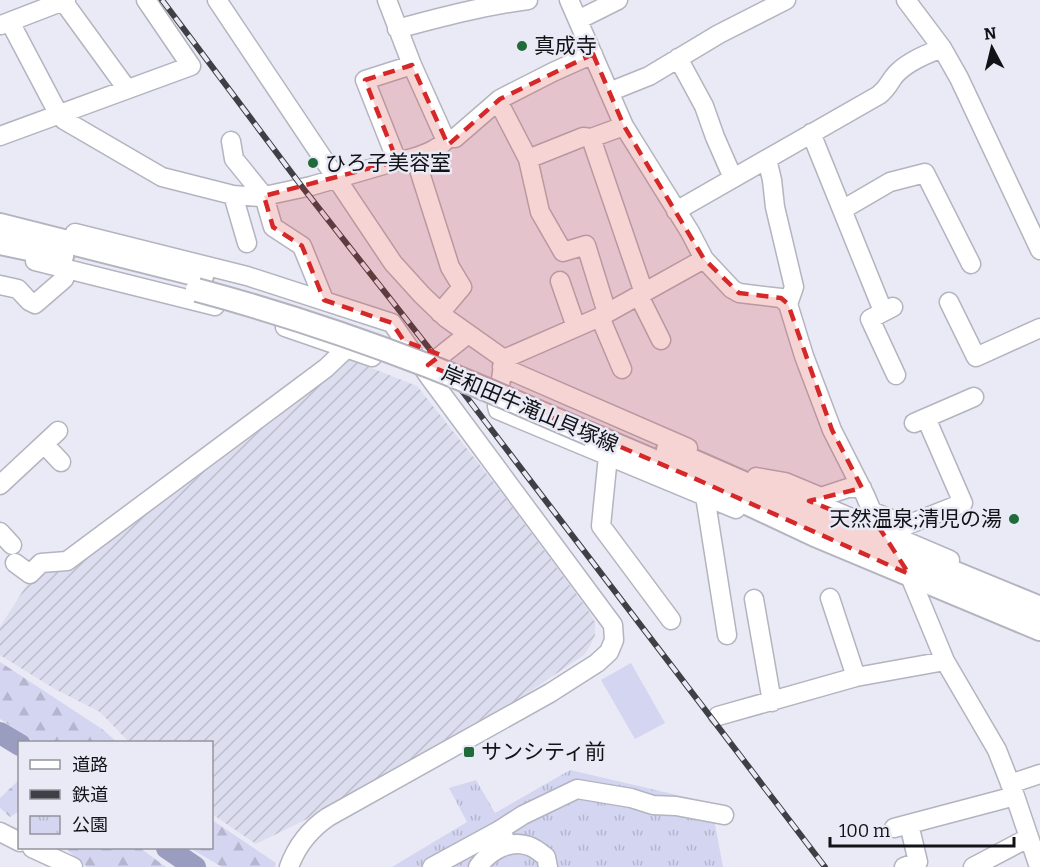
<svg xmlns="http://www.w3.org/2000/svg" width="1040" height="867" viewBox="0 0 1040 867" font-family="Bitter,'Noto Sans JP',serif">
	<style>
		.industrial { fill: url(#industrial-furrows) }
		.green { fill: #d4d5f0 }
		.forest { fill: url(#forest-firs) }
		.park { fill: url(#park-tufts) }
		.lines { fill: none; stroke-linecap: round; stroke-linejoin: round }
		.river { stroke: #9a9cc0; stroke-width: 22 }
		.minor-casing { stroke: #b3b4bf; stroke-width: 21 }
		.major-casing { stroke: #b3b4bf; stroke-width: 26 }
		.minor { stroke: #fff; stroke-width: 18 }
		.major { stroke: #fff; stroke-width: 22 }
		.rail-casing { stroke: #3f4045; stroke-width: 6 }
		.rail { stroke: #e9eaf5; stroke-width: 4; stroke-dasharray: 11; stroke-linecap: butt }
		.major-bridge-casing { stroke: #b3b4bf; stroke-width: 26; stroke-linecap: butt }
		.major-bridge { stroke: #fff; stroke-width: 22 }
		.marked { fill: #d62828; fill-opacity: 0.2; stroke: #d62828; stroke-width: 4.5; stroke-dasharray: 12 8; stroke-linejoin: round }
		.poi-dot { fill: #1f6b39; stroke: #e9eaf5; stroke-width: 2 }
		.labels { text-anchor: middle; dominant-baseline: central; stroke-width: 5; stroke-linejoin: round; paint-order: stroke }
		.poi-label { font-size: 21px; fill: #121316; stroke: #e9eaf5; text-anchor: start }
		.street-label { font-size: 21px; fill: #121316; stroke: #e9eaf5 }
	</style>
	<defs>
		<pattern id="industrial-furrows" width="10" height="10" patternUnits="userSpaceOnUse" patternTransform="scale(1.5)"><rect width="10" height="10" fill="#dcddef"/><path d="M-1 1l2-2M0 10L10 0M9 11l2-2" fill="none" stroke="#bcbdcc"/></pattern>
		<pattern id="forest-firs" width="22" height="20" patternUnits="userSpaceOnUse" patternTransform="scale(1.5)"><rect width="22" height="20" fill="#d4d5f0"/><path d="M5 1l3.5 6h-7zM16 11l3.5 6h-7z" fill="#b5b6cd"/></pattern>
		<pattern id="park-tufts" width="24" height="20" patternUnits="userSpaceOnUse" patternTransform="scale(1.5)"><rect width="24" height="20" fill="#d4d5f0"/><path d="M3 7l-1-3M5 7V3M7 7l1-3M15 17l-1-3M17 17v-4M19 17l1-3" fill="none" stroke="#b5b6cd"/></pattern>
	</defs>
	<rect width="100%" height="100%" fill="#e9eaf5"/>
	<path class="industrial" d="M346,358l71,28 85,107 86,117 7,12v13l-5,11 -6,9 -64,43 -58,32 2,5 -149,80 -59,29 -44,-30v-72h-83l-29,-30 -47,-24 -53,-33v-28l38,-60h26z"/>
	<path class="green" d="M631,663l34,60 -30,16 -34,-59z"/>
	<path class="forest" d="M0,662l102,67 15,13h-82l-35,-23z
		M19,780v31l-9,6 -10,-9v-10z
		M212,820l64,43 -1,4h-53l-32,-19h22z
		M65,848h75l26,19h-79z"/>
	<path class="park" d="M570,770l141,33 12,64h-331l75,-45 -18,-34 27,-8 19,33z"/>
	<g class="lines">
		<path class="river" d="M0,733l20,12
			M167,848l28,19"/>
		<g class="minor-casing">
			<path id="minor" d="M217,0l176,263 29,32 24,23 58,41
				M387,0l25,65 31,69 4,4h8l45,-39 53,-27 40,-18
				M569,0l55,126 66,106 14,27 28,30 7,4 42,5 7,6 16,52 28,74 33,65 21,49 23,30 36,87 52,89 18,46 24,71
				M906,0l36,48 17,30 81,172
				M63,1l64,88
				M578,20l40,-20
				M10,22l49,93 5,5 98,57 71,18 27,2 51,-11 86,-25 -32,-81 47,-15
				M1,25l65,-25
				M397,29c44,-12 86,-23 131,-29
				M678,58l26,48 11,31 18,41
				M609,92l40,-16 70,-42 67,-34
				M498,101l30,58 55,-22 8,1
				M624,126l-33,12 53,155
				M811,133l72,178
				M0,136l191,-70 -45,-66
				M231,141l3,18 30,37 9,31 29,19 22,54
				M415,157l35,110 12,20 -22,26
				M528,159l12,53 23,40 23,-7 21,68
				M767,159l5,21 3,27 19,80 -6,17
				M405,160c13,-3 35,-10 42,-22
				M233,195l14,48
				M842,210l48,-28 35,-9 46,91
				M676,211l203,-116c11,-9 10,-14 18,-22 12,-12 30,-19 45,-25
				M75,233l172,43 145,47 38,55 183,247 1,15 -5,12 -12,11 -47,30 -222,124c-19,13 -31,28 -39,50
				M35,261l180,45
				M560,281l16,46
				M0,285l18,4 11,12 6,3 29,-25 4,-10
				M639,296l22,44
				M949,302l27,55 64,-29
				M893,307l-23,12 26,56
				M600,317l22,52
				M285,327l87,30
				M504,359l-7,47 1,4 238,99
				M504,359l96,-42 104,-58
				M502,367l186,81
				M424,369l44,-35
				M914,423l60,-26
				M44,444l17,18
				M608,456l-7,70 70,94
				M756,477l29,5 36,15 27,-9h14
				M0,485l58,-54
				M705,496l22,139
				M821,505l129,55
				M873,512l34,13 56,-22 -37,-85
				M0,532l12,13
				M15,563l15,11 11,-11 26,-2 259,-193 21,-20
				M830,598l26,79
				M754,599l18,103
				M718,716l138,-39 89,-16
				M1010,784l30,-10
				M894,828l121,-32
				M0,832l20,10
				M495,833l28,-18 54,-26 54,9 22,7 23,1 48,9
				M32,848l41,19
				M432,867l68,-37 8,15
				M478,867c11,-16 32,-28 51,-21 6,2 12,7 17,11l2,10
				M904,867l14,-5 -9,-38
				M973,867l55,-29"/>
		</g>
		<g class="major-casing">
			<path id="major" d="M0,225l202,51
				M0,243l62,13
				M590,434l99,42 126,59 225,94
				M668,450l192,84 180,74"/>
		</g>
		<use href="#minor" class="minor"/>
		<use href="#major" class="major"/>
		<g class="rail-casing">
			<path id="rail" d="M162,0l141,188 140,178 382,501"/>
		</g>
		<use href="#rail" class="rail"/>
		<g class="major-bridge-casing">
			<path id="major-bridge" d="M197,290c78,21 154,46 229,75 55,21 109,46 164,69"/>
		</g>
		<use href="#major-bridge" class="major-bridge"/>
	</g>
	<path class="marked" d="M593,54l31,72 80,133 35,34 42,5 7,6 44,126 30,58 -53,13 71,28 29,45 -220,-98 -261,-111 13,-10 -37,-14 -12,-18 -68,-23 -22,-54 -29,-19 -9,-31 133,-35 -32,-81 47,-15 36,80 52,-46z"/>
	<g class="poi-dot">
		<circle cx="522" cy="46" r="6"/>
		<circle cx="313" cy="163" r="6"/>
		<circle cx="1014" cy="519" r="6"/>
		<rect x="463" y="746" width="12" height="12" rx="3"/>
	</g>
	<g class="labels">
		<g class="poi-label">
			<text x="534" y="46">真成寺</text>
			<text x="325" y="163">ひろ子美容室</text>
			<text x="1002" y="519" text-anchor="end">天然温泉;清児の湯</text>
			<text x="481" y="752">サンシティ前</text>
		</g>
		<g class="street-label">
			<text transform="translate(530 409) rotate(23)">岸和田牛滝山貝塚線</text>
		</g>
	</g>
	<rect x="18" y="741" width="195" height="108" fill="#e9eaf5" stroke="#93949c" stroke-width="1.5"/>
	<rect x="30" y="760" width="30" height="9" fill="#ffffff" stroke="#93949c" stroke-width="1.5"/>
	<text x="72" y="771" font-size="18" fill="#121316">道路</text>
	<rect x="30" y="790" width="30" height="9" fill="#3f4045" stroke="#93949c" stroke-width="1.5"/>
	<text x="72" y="801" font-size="18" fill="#121316">鉄道</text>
	<rect x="30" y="816" width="30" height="18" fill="url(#park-tufts)" stroke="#93949c" stroke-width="1.5"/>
	<text x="72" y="831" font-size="18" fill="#121316">公園</text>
	<g transform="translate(992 48) rotate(353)" stroke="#e9eaf5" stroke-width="4.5" paint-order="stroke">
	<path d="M0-4.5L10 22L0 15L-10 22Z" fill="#121316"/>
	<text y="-9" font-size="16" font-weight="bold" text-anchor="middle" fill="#121316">N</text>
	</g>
	<path d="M830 837v9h184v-9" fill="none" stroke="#121316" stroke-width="3"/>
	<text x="839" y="837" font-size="18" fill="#121316" stroke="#e9eaf5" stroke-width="4.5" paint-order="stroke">100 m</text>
</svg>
